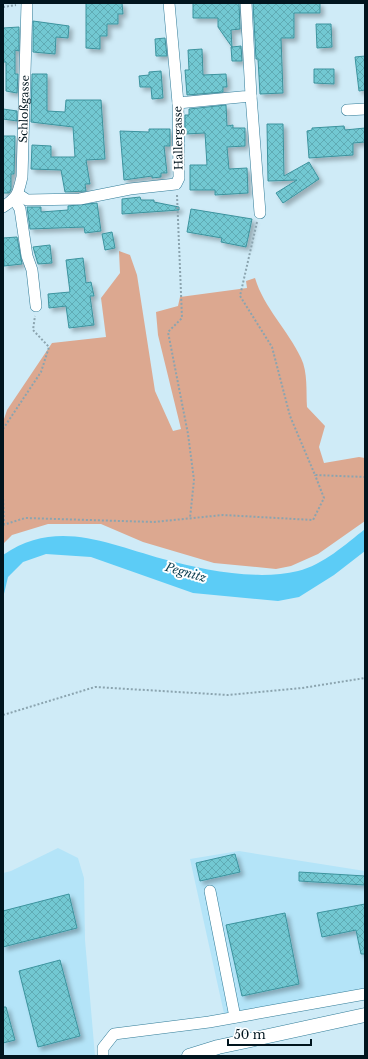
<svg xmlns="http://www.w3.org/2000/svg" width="368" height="1059" viewBox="0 0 368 1059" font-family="'Libre Baskerville',serif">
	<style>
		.built { fill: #b4e4f8 }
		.grass { fill: #dca890 }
		.water { fill: #5cccf6 }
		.building { fill: url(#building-cross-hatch); stroke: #3c939e; filter: url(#shadow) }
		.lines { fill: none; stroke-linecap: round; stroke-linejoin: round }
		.minor-casing { stroke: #327c98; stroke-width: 12 }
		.major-casing { stroke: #327c98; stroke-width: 15 }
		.path { stroke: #8ba4af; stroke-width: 2; stroke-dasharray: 2 2; stroke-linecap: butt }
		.minor { stroke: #fff; stroke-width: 11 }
		.major { stroke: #fff; stroke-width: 14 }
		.labels { text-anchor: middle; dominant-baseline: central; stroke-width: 4; stroke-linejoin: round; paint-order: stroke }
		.street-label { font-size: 11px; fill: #01151e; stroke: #fff }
		.water-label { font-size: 12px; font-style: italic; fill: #093c4e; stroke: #fff }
	</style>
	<defs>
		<pattern id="building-cross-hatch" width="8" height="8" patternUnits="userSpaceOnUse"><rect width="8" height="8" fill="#72c8d2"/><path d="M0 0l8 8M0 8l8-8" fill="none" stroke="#61abb4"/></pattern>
		<filter id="shadow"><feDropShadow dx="3.5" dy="3.5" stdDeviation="2" flood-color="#0004"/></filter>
	</defs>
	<rect width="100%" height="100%" fill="#cfebf7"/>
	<path class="built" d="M58,848l20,10 6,20 1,62 10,116h-92v-183l8,-2z
		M239,851l126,20v120l-140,27 -35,-159z"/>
	<path class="grass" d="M119,251l11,4 7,20 18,116 18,40 8,-2 -23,-94 -2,-23 22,-6 2,-9 67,-9 -1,-7 9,-3c9,30 33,52 46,80 7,14 5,34 6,49l18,19 -6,21 5,16 35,-6 6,1v63l-47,33 -27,12 -15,3 -62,-6 -71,-21 -42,-18h-53l-36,11 -9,9v-122l4,-12 45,-67 54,-6 -5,-39 19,-25z"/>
	<path class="water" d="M365,529v22l-31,24 -35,22 -21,4 -85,-8 -102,-36 -45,-3 -23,8 -15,15 -5,21v-43c54,-37 104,-11 160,4 40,11 94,22 135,12 25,-6 48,-27 67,-42z"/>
	<path class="building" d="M86,3h36l1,11h-5v10h-11v12h-7v13l-14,-1z
		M193,3h46l1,26 -9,1 1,17 9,-1 1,15h-10l-1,-14h1l-14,-20v-9h-25z
		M253,3h67v10h-26v25h-13l2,55 -23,1 -2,-35h-2z
		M33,21l36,5 -1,12 -12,-1 -1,17 -22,-2z
		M316,24h15l1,23 -15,1z
		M19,27v24l-4,-1v24h3l-1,19 -11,-2v-29h-3v-34z
		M165,38l2,18h-11l-1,-17z
		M202,49l1,26 23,-1 1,13h-4v5l-36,3 -2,-25h4l-1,-20z
		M365,56v34l-6,1 -4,-34z
		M314,69h20v15l-20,-1z
		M161,71l2,27 -11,1 -1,-12h-11l-1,-11 10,-1v-3z
		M32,74h15v37l18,1 1,-12h35l4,59 -19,1 4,24h-5l1,7 -21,1 -4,-22 -30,-1 1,-24 19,1v11h24l-2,-30 -42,-5z
		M226,105l1,21 6,-1v3h12v18l-18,1 2,22 18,-1 1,25 -33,2v-5h-25v-25h17l-2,-32 -20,1v-19h4v-6z
		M3,109l14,2v10l-14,-2z
		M267,124h16l1,52 25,-14 10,17 -36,24 -7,-10 21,-13 -29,1z
		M344,126l1,4 20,-2v14l-12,1v12l-44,3 -2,-27 5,-1v-2z
		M149,129h21v17h-6l3,27h-6v4l-9,1v-2l-28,4 -4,-49 29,1z
		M3,136h12l-1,38h-3v16l-2,3h-6z
		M140,197l1,3h13v2l25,5v3l-57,4v-15z
		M97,203l4,28 -16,2 -1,-6 -54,2 -3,-22h14v5l27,-2v-4z
		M191,209l61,10 -6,28 -25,-5 1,-4 -35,-6z
		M112,232l3,16 -10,2 -3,-16z
		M17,237l5,27 -18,2 -1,-28z
		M50,245l2,18 -14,1 -5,-17z
		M83,258l3,25 5,-1 3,14h-4l4,29 -25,3 -3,-22 -17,2 -1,-14 22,-2 -4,-32z
		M235,854l5,18 -40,9 -4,-18z
		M299,872l66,4v9l-66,-4z
		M69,894l8,34 -74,19v-36z
		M365,904v50h-4l-5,-24 -34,7 -5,-24z
		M285,913l14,71 -57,12 -16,-71z
		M60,960l20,76 -42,11 -19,-76z
		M3,1007h3l9,33 -12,3z"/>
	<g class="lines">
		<g class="minor-casing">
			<g id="minor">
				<path d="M251,96l9,117"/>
				<path d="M178,103l73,-7 -5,-93"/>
				<path d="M347,110l18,-1"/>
				<path d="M18,194l9,6 53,-1 50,-10 46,-5 3,-6 -1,-75 -9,-100"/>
				<path d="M14,199l6,10 7,47 5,14 4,36"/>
				<path id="s1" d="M3,207c15,-10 15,-13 19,-30l5,-174"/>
				<path d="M210,891l25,126"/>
				<path d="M103,1056v-8l11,-14 95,-12 156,-28"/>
			</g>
		</g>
		<g class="major-casing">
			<path id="major" d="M189,1056l29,-9 147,-32"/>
		</g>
		<path class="path" d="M3,7l13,-2
			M177,195l5,123 -14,14 20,102 6,46 -4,38
			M257,222l-17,74 32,51 18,69 25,59 50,2
			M3,429l38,-57 8,-25 -16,-17 2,-14
			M3,495l1,29
			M3,525l22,-7 129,4 69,-7 90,5 11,-22 -9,-23
			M3,715l92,-28 133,8 74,-7 63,-10"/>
		<use href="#minor" class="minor"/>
		<use href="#major" class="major"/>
	</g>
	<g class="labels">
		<g class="street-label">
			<text stroke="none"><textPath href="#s1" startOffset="105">Schloßgasse</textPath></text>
			<text transform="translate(178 138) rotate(-91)">Hallergasse</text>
		</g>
		<g class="water-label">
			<text transform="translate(186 572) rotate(16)">Pegnitz</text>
		</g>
	</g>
	<rect width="368" height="1059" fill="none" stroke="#01151e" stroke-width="8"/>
	<path d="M228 1039v6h83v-6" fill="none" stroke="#01151e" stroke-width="2"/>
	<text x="234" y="1039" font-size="12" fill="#01151e" stroke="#ffffff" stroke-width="3" paint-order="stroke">50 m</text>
</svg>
